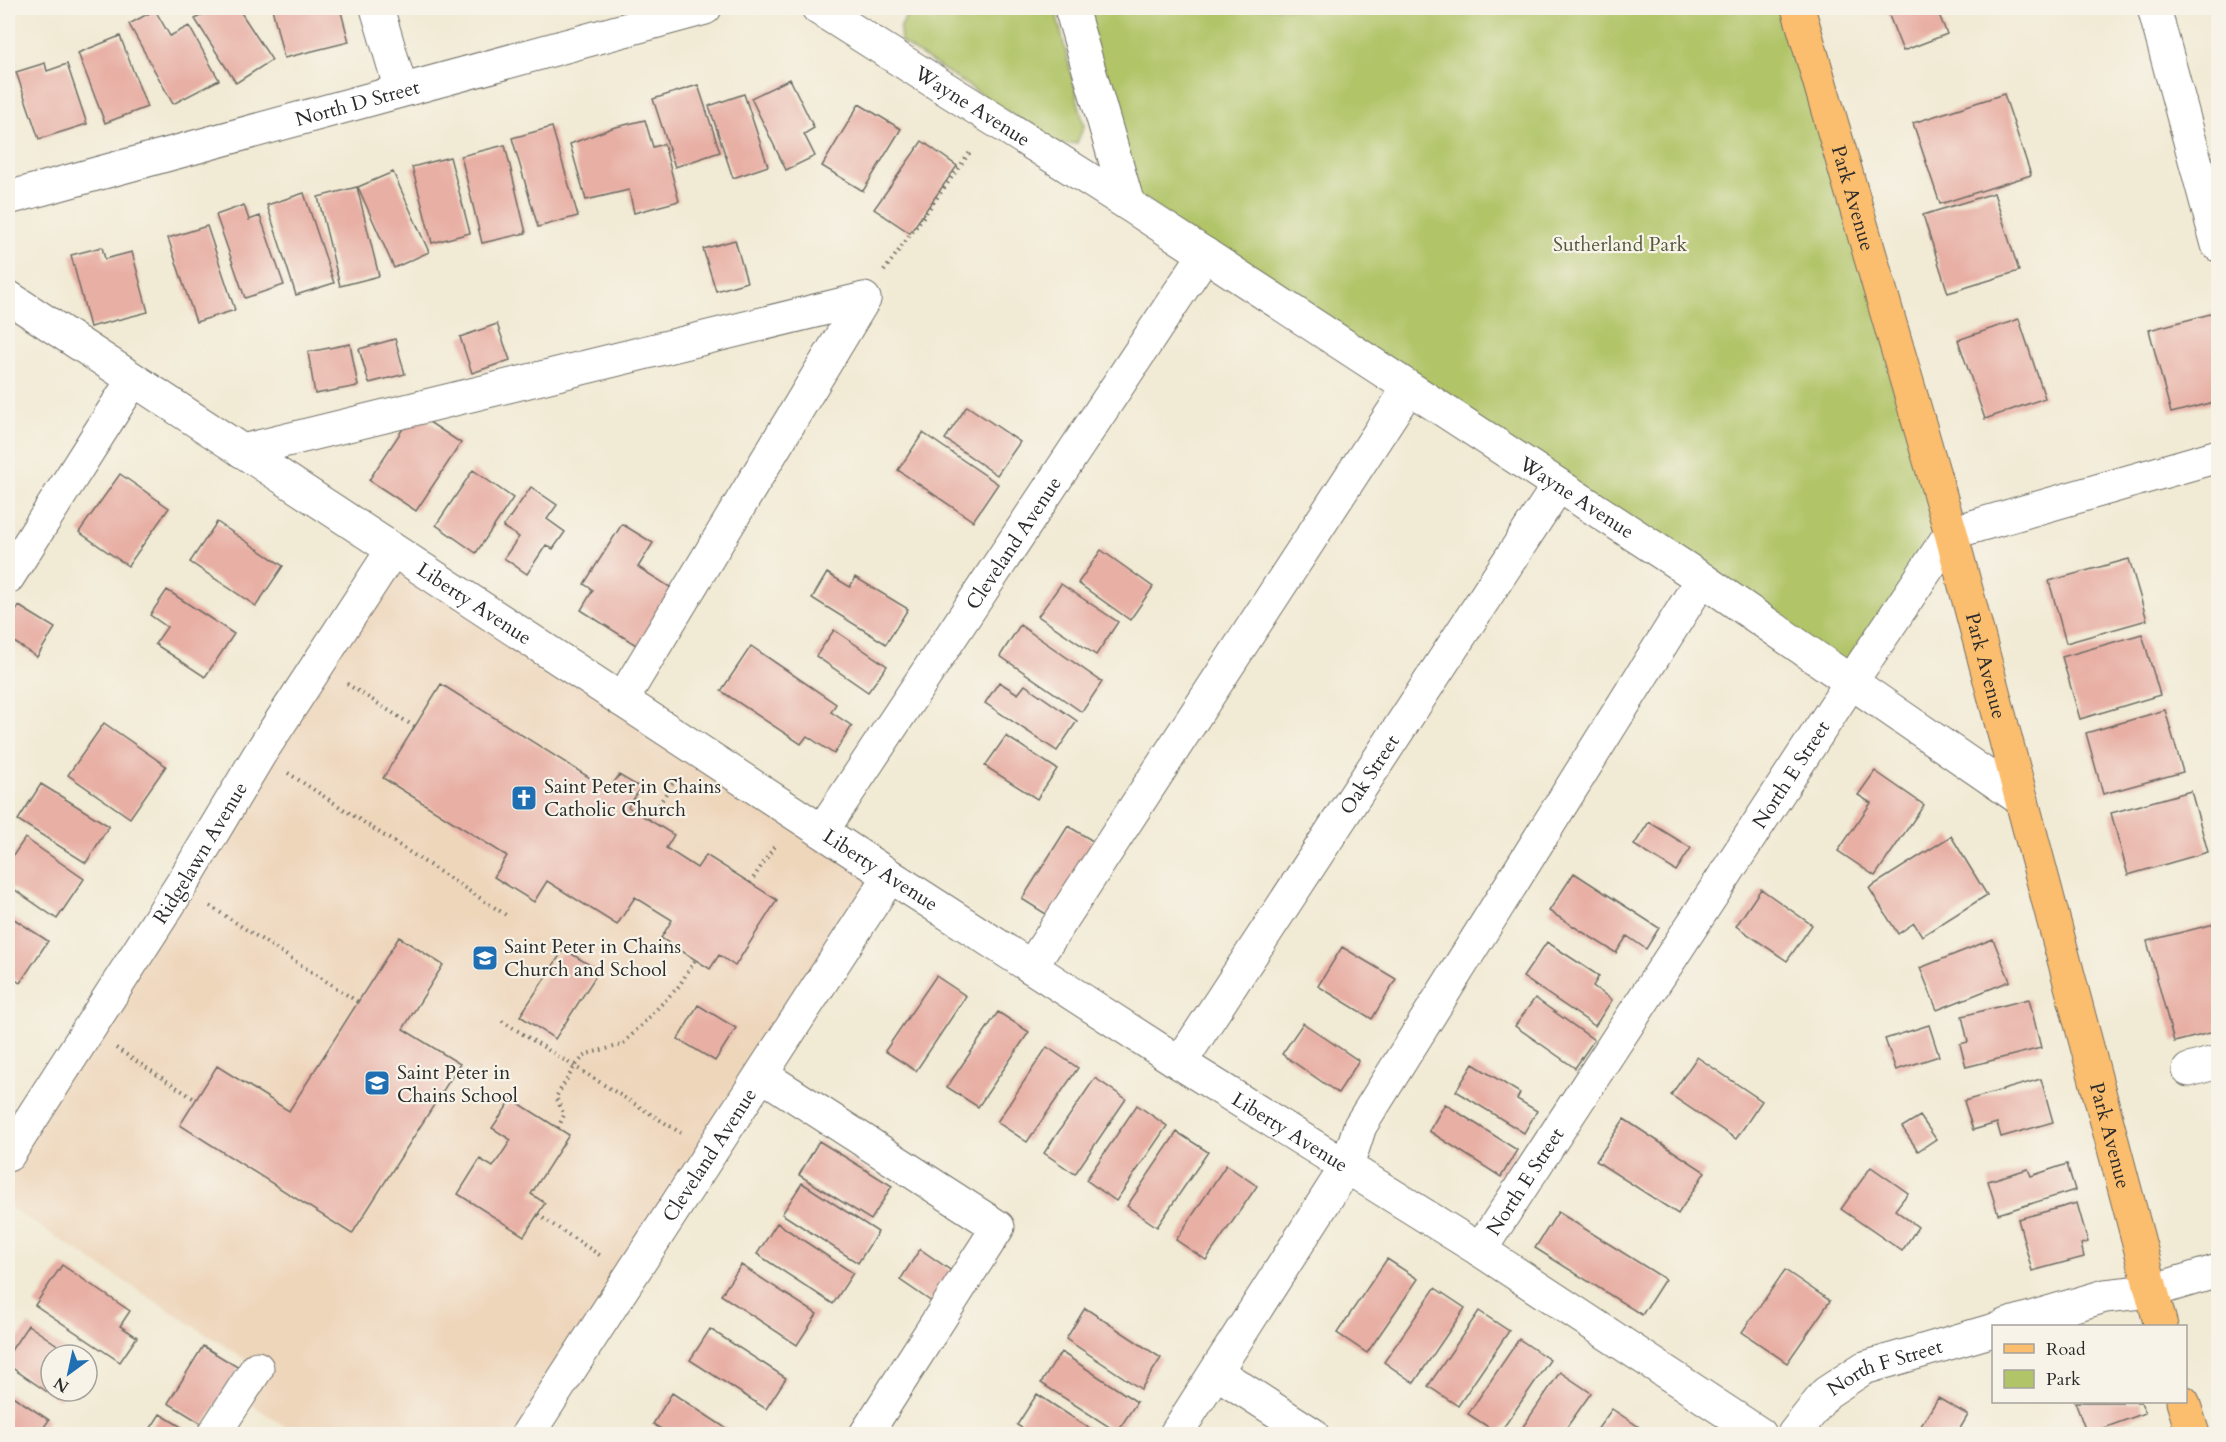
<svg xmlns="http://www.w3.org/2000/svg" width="2226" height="1442" viewBox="0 0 2226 1442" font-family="Cardo,serif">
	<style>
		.built { fill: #eed6bb }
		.green { fill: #b1c468; stroke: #6e784a; stroke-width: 1.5 }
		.building { fill: #e8afa4 }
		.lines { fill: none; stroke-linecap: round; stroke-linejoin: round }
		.minor-casing { stroke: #706e66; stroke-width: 35 }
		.major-casing { stroke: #706e66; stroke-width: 35 }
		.path { stroke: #706e66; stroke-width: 4; stroke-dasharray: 1.5 4.5; stroke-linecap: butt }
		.minor { stroke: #fff; stroke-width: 33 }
		.major { stroke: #fbbd6e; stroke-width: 33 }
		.labels { text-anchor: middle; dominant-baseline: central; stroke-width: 4.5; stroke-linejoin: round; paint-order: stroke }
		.street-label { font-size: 20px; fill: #2b2b2b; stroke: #f7f3e8 }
		.park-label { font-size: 20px; fill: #53593d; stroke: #f7f3e8 }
		.poi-label { font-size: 20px; fill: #2b2b2b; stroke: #f7f3e8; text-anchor: start }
	</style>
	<rect width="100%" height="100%" fill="#f7f3e8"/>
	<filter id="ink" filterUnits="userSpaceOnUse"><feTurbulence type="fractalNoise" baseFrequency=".0167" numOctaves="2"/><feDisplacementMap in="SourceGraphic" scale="12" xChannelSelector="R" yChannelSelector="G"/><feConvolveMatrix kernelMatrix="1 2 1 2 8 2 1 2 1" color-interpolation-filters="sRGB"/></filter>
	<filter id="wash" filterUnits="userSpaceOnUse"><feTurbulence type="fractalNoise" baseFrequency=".008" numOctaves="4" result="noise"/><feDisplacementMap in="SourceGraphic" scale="24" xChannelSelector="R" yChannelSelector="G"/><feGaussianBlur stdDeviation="1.35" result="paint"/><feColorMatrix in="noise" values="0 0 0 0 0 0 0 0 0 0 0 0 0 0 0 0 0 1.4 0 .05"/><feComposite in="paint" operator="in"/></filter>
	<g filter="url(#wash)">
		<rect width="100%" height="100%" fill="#f1ead4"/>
		<path class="built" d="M392,551l498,325 -362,558h-231l-59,-38 19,-29 -249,-161v-51z"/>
		<path class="green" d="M939,8h116l29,118 -7,17 -18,2 -158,-103 -1,-13 6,-13z
			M1071,8h727l153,525 -100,149 -723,-478z"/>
		<g id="blocks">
			<path class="building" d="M214,8h24l34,52 -36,23 -41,-64z
				M272,8h68l9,34 -65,16z
				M1886,8h64l-12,4 9,22 -44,17z
				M155,10l15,26 19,-10 30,54 -46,24 -44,-80z
				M120,36l27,71 -42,16 -27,-70z
				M45,63l2,8 20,-7 20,60 -48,15 -23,-67z
				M790,79l24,49 -10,6 11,22 -29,14 -35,-72z
				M698,85l22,67 -45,15 -22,-68z
				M744,94l24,72 -35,12 -24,-72z
				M2004,94l27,81 -91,29 -27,-81z
				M859,104l42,25 -38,62 -41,-25z
				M645,120l8,27 11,-3 15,57 -45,12 -5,-23 -43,10 -16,-56 42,-16z
				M8,121l4,13 -4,1z
				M552,127l26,89 -40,11 -26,-89z
				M922,141l35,25 -47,67 -36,-24z
				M505,145l21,88 -44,10 -21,-87z
				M450,157l20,76 -38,10 -20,-76z
				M393,172l36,80 -35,16 -36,-81z
				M357,187l22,89 -39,10 -22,-89z
				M304,193l30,90 -38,12 -29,-90z
				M1994,193l25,78 -71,22 -25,-78z
				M244,205l5,15 11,-4 24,69 -39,13 -29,-83z
				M207,226l28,84 -39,12 -28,-84z
				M735,240l12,42 -31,9 -13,-42z
				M102,247l3,12 27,-7 16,60 -58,15 -19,-72z
				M2218,312v89l-47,12 -22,-83z
				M2019,319l26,79 -60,21 -27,-79z
				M497,324l13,36 -38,13 -12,-36z
				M395,339l10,35 -36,9 -10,-34z
				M350,344l8,42 -43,8 -7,-42z
				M967,406l53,36 -23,33 -52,-36z
				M414,412l47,31 -45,68 -47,-31z
				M923,433l75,51 -25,37 -75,-51z
				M473,470l40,28 -37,55 -40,-28z
				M120,474l49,34 -41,58 -49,-34z
				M531,487l26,18 -10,14 18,13 -12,17 -7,-4 -19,29 -23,-16 15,-21 -16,-10z
				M217,522l66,44 -27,40 -66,-44z
				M622,524l31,19 -15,24 46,29 -37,56 -66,-42 12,-20 -9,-6z
				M1101,550l52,37 -23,33 -52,-37z
				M2129,559l18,61 -81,23 -17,-62z
				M827,573l23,14 5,-10 53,32 -22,35 -74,-46z
				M1061,584l57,38 -22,33 -58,-39z
				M167,590l67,44 -29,43 -50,-33 12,-17 -17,-12z
				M19,606l36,22 -18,29 -29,-19v-14z
				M1020,625l82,57 -20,30 -82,-56z
				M834,630l53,36 -19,26 -52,-36z
				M2142,634l18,61 -80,24 -18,-62z
				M751,646l85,58 -5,8 21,14 -18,28 -27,-18 -6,8 -80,-53z
				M999,682l19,12 7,-9 52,36 -20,30 -72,-48z
				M441,684l168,106 10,-15 22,13 -13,19 46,28 -8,13 31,20 9,-13 71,45 -42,66 -16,-11 -9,14 -49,-31 11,-18 -37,-23 -18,28 -70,-44 -13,21 -40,-25 13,-21 -124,-78z
				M2165,710l18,62 -80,22 -17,-61z
				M104,723l62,43 -36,52 -62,-43z
				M1006,736l51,33 -20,30 -52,-33z
				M1875,771l49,34 -49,71 -37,-25 33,-48 -13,-8z
				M41,784l68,42 -23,37 -68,-43z
				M2191,791l17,61 -80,23 -17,-62z
				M1649,822l42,26 -15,23 -42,-26z
				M1068,826l35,21 -46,74 -35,-22z
				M1951,836l36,59 -65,41 -8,-13 -16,11 -29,-46z
				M25,838l59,41 -27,40 -49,-34v-22z
				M1574,873l85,55 -13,21 -19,-13 -11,17 -67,-42z
				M1761,889l51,36 -25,36 -51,-35z
				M8,915l40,26 -28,42 -12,-8z
				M2218,923v108l-44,11 -27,-101z
				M399,937l44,28 -40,64 57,35 -108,170 -172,-109 37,-59 72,45z
				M1993,939l17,42 -73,29 -17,-42z
				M1547,942l52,34 -6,10 19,14 -17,26 -72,-49z
				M1342,947l54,32 -24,40 -54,-33z
				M564,949l35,22 -44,68 -35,-23z
				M936,976l30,20 -50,75 -31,-20z
				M1535,998l59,42 -19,28 -60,-42z
				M2029,999l12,49 -75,19 -6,-23 8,-2 -6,-26z
				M698,1005l38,23 -21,33 -37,-22z
				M998,1012l31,20 -51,75 -31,-20z
				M1303,1023l56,38 -21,32 -56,-39z
				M1929,1025l10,31 -43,14 -11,-31z
				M1047,1047l31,21 -51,74 -30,-20z
				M1697,1057l65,44 -26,38 -65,-44z
				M1473,1064l47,29 -3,6 20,12 -13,22 -68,-42z
				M1095,1078l31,21 -51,75 -31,-21z
				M2041,1079l12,43 -52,15 -4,-14 -24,7 -9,-29z
				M512,1099l57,36 -38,59 14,9 -21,33 -66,-42 22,-35 13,8 18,-27 -19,-12z
				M1445,1104l72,46 -16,27 -72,-46z
				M1137,1105l30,21 -51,75 -30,-21z
				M1920,1116l16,23 -18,12 -16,-24z
				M1624,1119l81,53 -27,42 -82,-53z
				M1177,1132l31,20 -51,75 -30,-21z
				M819,1141l73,45 -21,34 -72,-45z
				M2067,1164l8,26 -77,24 -10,-33 40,-12 3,7z
				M1226,1165l31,21 -51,74 -30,-20z
				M1871,1167l37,26 -13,17 23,17 -16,24 -61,-42z
				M802,1183l76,49 -20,31 -76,-49z
				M2077,1203l11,39 -7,2 3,13 -52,14 -14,-52z
				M1558,1212l107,67 -23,36 -107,-67z
				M777,1223l76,50 -20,31 -76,-50z
				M920,1249l33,23 -21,30 -32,-22z
				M1387,1259l31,20 -51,74 -30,-20z
				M62,1265l68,46 -10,15 17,11 -17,25 -85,-57z
				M741,1265l76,49 -20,31 -76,-50z
				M1785,1270l45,31 -43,62 -45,-31z
				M1435,1288l30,20 -51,75 -30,-21z
				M1085,1308l76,50 -20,31 -75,-50z
				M1479,1311l30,20 -51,75 -30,-20z
				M28,1325l44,30h-21v36h14l-6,9 -51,-35v-10z
				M710,1329l76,49 -20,31 -76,-49z
				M1519,1339l31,21 -51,74 -31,-20z
				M203,1346l36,22 -35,57 -36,-22z
				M1061,1352l76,50 -20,30 -76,-49z
				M1560,1372l31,21 -29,41h-44z
				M8,1393l41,27 -10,14h-31z
				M672,1393l63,41h-66l-16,-10z
				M1037,1394l61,40h-67l-14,-9z
				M1938,1398l30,17 -10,17 5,2h-47z
				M2075,1402h66l4,11 -58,21z
				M1612,1409l30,20 -3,5h-45z
				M160,1414l33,20h-46z"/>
		</g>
	</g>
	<g filter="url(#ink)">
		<use href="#blocks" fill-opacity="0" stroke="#706e66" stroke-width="1.5"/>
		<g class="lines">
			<g class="minor-casing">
				<g id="minor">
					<path d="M377,8l24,82"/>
					<path id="s1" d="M818,8l310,196 574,375 320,221"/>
					<path d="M1071,8l57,196"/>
					<path d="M2154,8l64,237"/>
					<path id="s2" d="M8,198l697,-190"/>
					<path id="s3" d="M8,297l882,579 290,187 300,187 280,184"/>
					<path d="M242,451l622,-152"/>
					<path d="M8,577l125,-197"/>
					<path d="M622,700l242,-401"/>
					<path id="s4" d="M822,831l383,-577"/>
					<path d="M1031,967l377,-578"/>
					<path id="s5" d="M1180,1063l378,-577"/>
					<path d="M2189,1070l29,-8"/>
					<path d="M762,1075l236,152 -132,207"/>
					<path id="s6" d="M8,1155l172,-268 79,-132 133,-204"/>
					<path id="s7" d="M1480,1250l371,-568 100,-149 267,-77"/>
					<path d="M2004,1326l101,-30 46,-5 67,-20"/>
					<path d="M1216,1372l96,62"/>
					<path d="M214,1434l43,-66"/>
					<path id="s8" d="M528,1434l362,-558"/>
					<path d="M1176,1434l171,-268 13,-40 342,-547"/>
					<path id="s9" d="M1794,1434l32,-41 38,-25 130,-38"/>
				</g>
			</g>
			<g class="major-casing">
				<g id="major">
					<path id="s10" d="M1798,8l153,525 210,793"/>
					<path d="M2183,1402l10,32"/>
				</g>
			</g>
			<path class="path" d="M884,271l86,-119
				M347,684l68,43
				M288,773l218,142
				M649,820l27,-42
				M750,883l26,-39
				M210,906l148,96
				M502,1021l179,112
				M116,1048l80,52
				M558,1128l6,-13 -8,-18 19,-31 11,-12 36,-9 57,-59 16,-26
				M538,1215l63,41"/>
			<use href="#minor" class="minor"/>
			<use href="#major" class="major"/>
		</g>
	</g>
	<defs>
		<g id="church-square" transform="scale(1.35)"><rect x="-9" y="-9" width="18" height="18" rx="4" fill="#1f6fb2" stroke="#f7f3e8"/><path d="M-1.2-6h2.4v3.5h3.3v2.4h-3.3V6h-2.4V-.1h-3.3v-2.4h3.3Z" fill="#fff"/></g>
		<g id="school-square" transform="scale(1.35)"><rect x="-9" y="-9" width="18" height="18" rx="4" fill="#1f6fb2" stroke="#f7f3e8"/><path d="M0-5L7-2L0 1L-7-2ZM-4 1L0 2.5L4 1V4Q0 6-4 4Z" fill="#fff"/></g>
	</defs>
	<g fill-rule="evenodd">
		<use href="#church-square" x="524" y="798"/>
		<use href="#school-square" x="485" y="958"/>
		<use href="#school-square" x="377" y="1083"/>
	</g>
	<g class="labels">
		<g class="street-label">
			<text stroke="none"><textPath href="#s2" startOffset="362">North D Street</textPath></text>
			<text stroke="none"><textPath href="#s1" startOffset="183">Wayne Avenue</textPath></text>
			<text stroke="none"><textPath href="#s10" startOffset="198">Park Avenue</textPath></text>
			<text stroke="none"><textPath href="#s1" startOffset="903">Wayne Avenue</textPath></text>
			<text stroke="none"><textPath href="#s4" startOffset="346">Cleveland Avenue</textPath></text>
			<text stroke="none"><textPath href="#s3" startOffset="558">Liberty Avenue</textPath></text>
			<text stroke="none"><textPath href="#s10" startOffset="684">Park Avenue</textPath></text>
			<text stroke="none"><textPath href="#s5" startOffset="345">Oak Street</textPath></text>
			<text stroke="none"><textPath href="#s7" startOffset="568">North E Street</textPath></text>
			<text stroke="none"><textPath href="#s6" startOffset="358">Ridgelawn Avenue</textPath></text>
			<text stroke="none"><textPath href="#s3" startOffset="1044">Liberty Avenue</textPath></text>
			<text stroke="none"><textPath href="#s3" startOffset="1530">Liberty Avenue</textPath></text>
			<text stroke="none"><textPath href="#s10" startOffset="1170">Park Avenue</textPath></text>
			<text stroke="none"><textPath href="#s8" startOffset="333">Cleveland Avenue</textPath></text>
			<text stroke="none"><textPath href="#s7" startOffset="82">North E Street</textPath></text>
			<text stroke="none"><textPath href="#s9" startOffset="117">North F Street</textPath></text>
		</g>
		<g class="park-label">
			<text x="1620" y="244">Sutherland Park</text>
		</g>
		<g class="poi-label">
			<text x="544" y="786">Saint Peter in Chains<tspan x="544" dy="23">Catholic Church</tspan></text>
			<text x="504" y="946">Saint Peter in Chains<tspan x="504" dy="23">Church and School</tspan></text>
			<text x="397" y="1072">Saint Peter in<tspan x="397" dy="23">Chains School</tspan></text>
		</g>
	</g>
	<rect width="2226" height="1442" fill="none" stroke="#f7f3e8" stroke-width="30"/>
	<rect x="1992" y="1325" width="195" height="78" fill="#f7f3e8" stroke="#a5a39c" stroke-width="1.5"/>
	<rect x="2004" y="1344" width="30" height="9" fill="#fbbd6e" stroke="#a5a39c" stroke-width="1.5"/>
	<text x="2046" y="1355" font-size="18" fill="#2b2b2b">Road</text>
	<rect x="2004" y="1370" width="30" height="18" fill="#b1c468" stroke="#a5a39c" stroke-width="1.5"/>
	<text x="2046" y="1385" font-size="18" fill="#2b2b2b">Park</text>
	<g transform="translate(69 1373) rotate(213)"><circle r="28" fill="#f7f3e8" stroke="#a5a39c" stroke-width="1.5"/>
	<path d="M0-4.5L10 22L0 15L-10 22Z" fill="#1f6fb2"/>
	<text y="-9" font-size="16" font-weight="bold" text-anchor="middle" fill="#2b2b2b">N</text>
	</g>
</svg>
